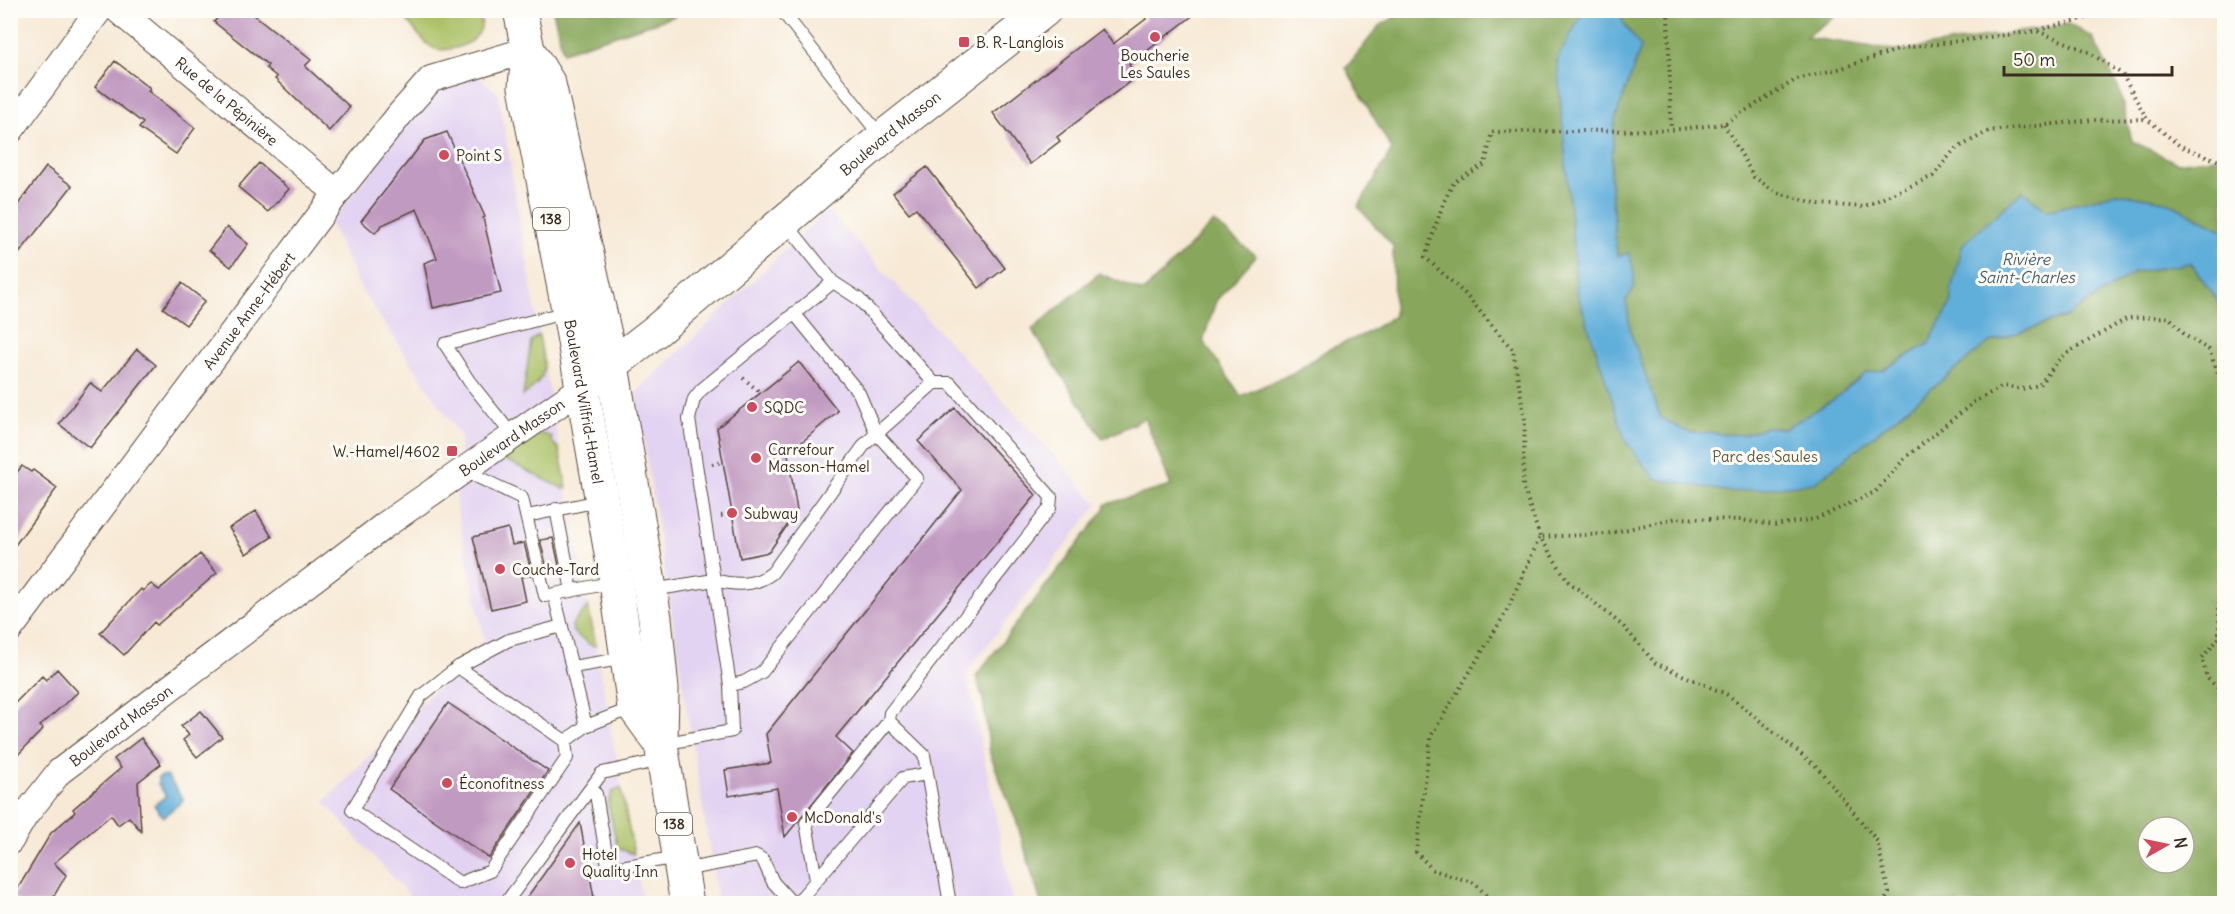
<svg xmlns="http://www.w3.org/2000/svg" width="2235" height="914" viewBox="0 0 2235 914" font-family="Delius,sans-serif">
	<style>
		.built { fill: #e3d3f2 }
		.green { fill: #abc166; stroke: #737642; stroke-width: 1.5 }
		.forest { fill: #88a75b; stroke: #62683c; stroke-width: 1.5; fill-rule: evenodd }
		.water { fill: #61aeda; stroke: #4e6c7c; stroke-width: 1.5 }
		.building { fill: #c19ac1 }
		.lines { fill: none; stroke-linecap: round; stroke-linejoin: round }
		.service-casing { stroke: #574739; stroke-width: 14 }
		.minor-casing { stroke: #574739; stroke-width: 28 }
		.secondary-casing { stroke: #574739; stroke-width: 35 }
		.primary-casing { stroke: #574739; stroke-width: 35 }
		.path { stroke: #574739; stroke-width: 4; stroke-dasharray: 1.5 4.5; stroke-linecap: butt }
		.service { stroke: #fff; stroke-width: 12 }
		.minor { stroke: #fff; stroke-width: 26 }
		.secondary { stroke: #fff; stroke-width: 33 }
		.primary { stroke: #fff; stroke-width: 33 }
		.poi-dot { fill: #d1495b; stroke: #fdfcf7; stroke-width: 2 }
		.labels { text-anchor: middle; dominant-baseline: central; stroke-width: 6; stroke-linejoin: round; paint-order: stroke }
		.shield { fill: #fdfcf7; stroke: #75695f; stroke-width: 1.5 }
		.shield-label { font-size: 14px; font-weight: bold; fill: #3b2a1e }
		.poi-label { font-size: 15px; fill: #3b2a1e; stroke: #fdfcf7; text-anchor: start }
		.street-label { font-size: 15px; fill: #3b2a1e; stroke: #fdfcf7 }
		.park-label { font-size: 15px; fill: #5d5734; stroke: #fdfcf7 }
		.water-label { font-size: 16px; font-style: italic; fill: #4a5f69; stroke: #fdfcf7 }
	</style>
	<rect width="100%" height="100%" fill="#fdfcf7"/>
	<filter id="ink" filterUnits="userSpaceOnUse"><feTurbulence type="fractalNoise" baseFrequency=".0167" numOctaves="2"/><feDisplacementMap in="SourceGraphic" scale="12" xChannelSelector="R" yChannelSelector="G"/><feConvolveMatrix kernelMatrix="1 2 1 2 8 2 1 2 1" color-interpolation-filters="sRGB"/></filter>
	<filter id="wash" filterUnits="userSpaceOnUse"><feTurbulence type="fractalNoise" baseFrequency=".008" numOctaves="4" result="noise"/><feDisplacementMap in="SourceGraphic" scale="24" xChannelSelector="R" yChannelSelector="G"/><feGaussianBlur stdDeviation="1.35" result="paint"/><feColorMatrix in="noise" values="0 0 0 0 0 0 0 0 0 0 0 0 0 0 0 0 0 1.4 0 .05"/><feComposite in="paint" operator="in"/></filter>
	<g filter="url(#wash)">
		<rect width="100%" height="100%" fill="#f7e9d5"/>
		<path class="built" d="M468,68l30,25 62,360 83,450h-227l-92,-101 160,-162 -28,-136 5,-67 -100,-148 -31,-65 106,-140z
			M827,210l271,294 -133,170 8,28 40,201h-295l-82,-510z"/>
		<path class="green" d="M415,10l65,1c2,8 3,16 -2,23 -8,12 -36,21 -48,12 -9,-6 -16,-18 -23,-25z
			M539,335c5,34 13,38 -16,61l8,-55z
			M543,434l9,3 -1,4 8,8 8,39 -3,1 -63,-31 35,-23z
			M588,606l8,39 -4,1 -19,-14 -1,-7z
			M621,788l13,66 -14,-5 -3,-4 -9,-42 4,-11z"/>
		<path class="forest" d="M553,11v-1l126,1 -4,5 -112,36z
			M1406,11h178l-27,49 69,382 189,41 173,-140 77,-26 70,-45 56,-9 33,47v593h-1183l-25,-83 -26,-66 -7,-55 -7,-23 129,-167 1,-5 65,-18 -26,-68 -42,21 -71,-109 67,-57 44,19 71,-70 42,34 -40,45 -13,40 38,55 54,-24 32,-22 38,-16 29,-18 -1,-70 -35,-39 34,-57 -46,-82 33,-42zM2148,827h36v36h-36z
			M1625,11h218l-38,26 95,14 168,-27 24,13 27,52 13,52 45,22 47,-7v75l-59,-30 -47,-8 -72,18 -23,-20 -72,99v14l-23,40 -45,26 -17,3 -33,27 -49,29 -18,-2 -24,8 -55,-3 -26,-14 -30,-84 -14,-78 -7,-79 5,-57 25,-73 -18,-26z"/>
		<path class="water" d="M1584,11h41l-3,10 19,26 -26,73 -5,57 7,79 12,-3c5,18 10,32 -3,47l5,34 30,84 26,14 55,3 24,-8 18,2 49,-29 33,-27 17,-3 45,-26 23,-40v-14l12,-46 60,-53 23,20 72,-18 47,8 59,30v79l-33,-47 -56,9 -70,45 -77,26 -173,140 -83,9 -77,-13 -29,-37 -49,-150 -20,-233z
			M161,776h6l16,22v3l-20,16 -9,-12 12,-9 -8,-12v-6z"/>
		<g id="blocks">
			<path class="building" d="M224,10h24l63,50 -6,6 45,41 -21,24 -54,-52 2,-2 -11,-9 2,-3 -54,-43z
				M1141,10h59l-71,55 8,11 -80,61 3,4 -30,23 -37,-51 109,-84 11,15 33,-25z
				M115,61l35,27 -2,3 47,37 -19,26 -37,-26 4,-5 -48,-36z
				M447,132l38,85 -2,1 18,75 -68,15 -9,-45 13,-5 -20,-49 -35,16 -7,8 -14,-12 64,-81z
				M259,163l30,26 -21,23 -30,-25z
				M46,167l26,19 -62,79v-50z
				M927,167l78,101 -26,20 -63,-80 -7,5 -16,-20z
				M227,227l21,17 -17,23 -22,-17z
				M182,283l23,18 -19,24 -23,-17z
				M137,349l19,16 -66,83 -31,-24 31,-41 12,9z
				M799,362l39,49 -50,43 9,57 -28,41 -29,6 -23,-130z
				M955,408l81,87 -200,242 17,16 -68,84 -8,-49 -48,8 -4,-26 46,-7 -5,-29 196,-244 -44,-49z
				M22,466l9,6 2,-2 24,18 -47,64v-71z
				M256,511l16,26 -26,17 -17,-26z
				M508,528l4,17 12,-2 8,32 -11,2 5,24 -35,8 -18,-72z
				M553,538l7,32 -12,2 -8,-32z
				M200,554l17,19 -60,52 -3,-3 -30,33 -24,-22 41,-44 2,2 8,-7 8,6z
				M57,669l21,23 -38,34 3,3 -33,34v-55l32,-32 4,4z
				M448,703l100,68 -59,87 -100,-69z
				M201,711l21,26 -25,20 -14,-17 6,-5 -8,-9z
				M141,738l20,26 -23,18 3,49 -12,-14 -11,8 -7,-10 -57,48 12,12 -16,28h-28l-10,-5 39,-65 24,-21 -2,-3 48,-41 -7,-9z
				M580,823l15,80h-72z"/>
		</g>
	</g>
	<g filter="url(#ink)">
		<use href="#blocks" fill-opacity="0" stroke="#574739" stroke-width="1.5"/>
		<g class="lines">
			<g class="service-casing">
				<path id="service" d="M792,10l-6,6 96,122
					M934,383h16l101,114 -1,11 -160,205 -1,8 35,34 26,149
					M513,436l-44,-55 -24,-37 122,-32
					M463,470l59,28 23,98 70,-14
					M556,509l16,82
					M527,516l72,-15
					M652,590l62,-10 -25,-161 5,-20 7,-9 132,-108 -48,-60
					M554,594l32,132 -21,15 -107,-74 -37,29 -69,114 108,73 30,-12 77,-113 -2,-17
					M458,667l51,-27 53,-14
					M572,667l55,-9
					M730,685l14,-3 18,-10 155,-194 -41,-45 -17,-40 -65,-80
					M586,726l46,-18
					M662,744l70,-13 -2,-46 -16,-105c20,5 40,7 58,-7l93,-129 69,-61 -75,-84 -26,-17
					M662,760l-60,13 -12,16 6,5 11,66 8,8 63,-11
					M683,870l74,-14 6,4 10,22 20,22
					M816,880l-10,-57 83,-102
					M505,904l85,-115
					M796,904l107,-126 24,-4"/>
			</g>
			<g class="minor-casing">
				<g id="minor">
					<path id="s1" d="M118,10l219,183"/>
					<path d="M10,131l89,-121"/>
					<path id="s2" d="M10,629l327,-436 64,-80 30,-34 97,-29"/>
					<path id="s3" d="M10,841l14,-24 35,-45 326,-247 197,-137"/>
				</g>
			</g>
			<g class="secondary-casing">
				<g id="secondary">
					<path id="s4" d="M590,382l67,-52 225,-192 163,-128"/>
				</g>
			</g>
			<g class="primary-casing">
				<g id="primary">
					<path id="s5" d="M520,10l8,40 -3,37 46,237 45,258 18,125 27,37"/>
					<path d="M528,50l21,34 63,282 43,252 7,71 -1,55 26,160"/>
				</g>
			</g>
			<path class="path" d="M1668,10l3,120
				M2038,30l52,-13 13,-7
				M1724,124l30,53 24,16 41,11 44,3 70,-31 21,-26 35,-19 103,-11 55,-1
				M743,378l18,15
				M712,464l11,-2
				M2224,488l-3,7 3,4
				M721,516l11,-1
				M2224,556l-5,6v76l-17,20 5,20 17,16
				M1494,904l-19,-21 -42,-13 -17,-18 15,-116 75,-124 34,-75 66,-3 71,-16 65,2 32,5 42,-6 59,-27 31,-35 68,-55 29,-16 19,3 17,-4 23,-29 66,-38 41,-1 17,19 23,14 15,38
				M1883,904l6,-11 -12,-52 -60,-74 -89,-72 -73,-32 -32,-37 -55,-45 -28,-44 -17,-51 2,-66 -12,-70 -48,-56 -40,-37 19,-56 10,-19 31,-18 7,-32 179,-2 53,-6 73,-45 45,-11 62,-20 133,-17 50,20 35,23 25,45 33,27 44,17"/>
			<use href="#service" class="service"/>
			<use href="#minor" class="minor"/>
			<use href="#secondary" class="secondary"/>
			<use href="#primary" class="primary"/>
		</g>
	</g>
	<g class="poi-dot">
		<circle cx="1155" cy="37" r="6"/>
		<rect x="958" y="36" width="12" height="12" rx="3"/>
		<circle cx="444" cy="155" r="6"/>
		<circle cx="752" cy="407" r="6"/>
		<rect x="446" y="445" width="12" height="12" rx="3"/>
		<circle cx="756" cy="458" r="6"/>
		<circle cx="732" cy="513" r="6"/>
		<circle cx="500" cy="569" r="6"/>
		<circle cx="447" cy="783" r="6"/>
		<circle cx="792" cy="817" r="6"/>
		<circle cx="570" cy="863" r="6"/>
	</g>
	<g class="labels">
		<g class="shield">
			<rect x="533" y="208" width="36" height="22" rx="4.5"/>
			<rect x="656" y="813" width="36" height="22" rx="4.5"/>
		</g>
		<g class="shield-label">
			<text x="551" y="219">138</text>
			<text x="674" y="824">138</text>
		</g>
		<g class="poi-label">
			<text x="976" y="42">B. R-Langlois</text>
			<text x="1155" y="55" text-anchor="middle">Boucherie<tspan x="1155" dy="17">Les Saules</tspan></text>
			<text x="456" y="155">Point S</text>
			<text x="764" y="407">SQDC</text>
			<text x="768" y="449">Carrefour<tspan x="768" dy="17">Masson-Hamel</tspan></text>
			<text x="440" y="451" text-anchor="end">W.-Hamel/4602</text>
			<text x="744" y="513">Subway</text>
			<text x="512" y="569">Couche-Tard</text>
			<text x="459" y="783">Éconofitness</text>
			<text x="804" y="817">McDonald's</text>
			<text x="582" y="854">Hotel<tspan x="582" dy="17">Quality Inn</tspan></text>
		</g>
		<g class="street-label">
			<text stroke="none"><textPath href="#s1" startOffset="142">Rue de la Pépinière</textPath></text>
			<text stroke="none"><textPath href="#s4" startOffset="390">Boulevard Masson</textPath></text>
			<text stroke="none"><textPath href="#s2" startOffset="398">Avenue Anne-Hébert</textPath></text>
			<text stroke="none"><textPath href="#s5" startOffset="398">Boulevard Wilfrid-Hamel</textPath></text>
			<text stroke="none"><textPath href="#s3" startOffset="648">Boulevard Masson</textPath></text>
			<text stroke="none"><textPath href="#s3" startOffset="162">Boulevard Masson</textPath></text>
		</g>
		<g class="park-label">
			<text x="1765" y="456">Parc des Saules</text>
		</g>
		<g class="water-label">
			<text x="2026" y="259">Rivière<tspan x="2026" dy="18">Saint-Charles</tspan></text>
		</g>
	</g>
	<rect width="2235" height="914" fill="none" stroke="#fdfcf7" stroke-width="36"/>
	<g transform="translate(2166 845) rotate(81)"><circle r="28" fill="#fdfcf7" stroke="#afa8a0" stroke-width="1.5"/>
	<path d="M0-4.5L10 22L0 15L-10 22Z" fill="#d1495b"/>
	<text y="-9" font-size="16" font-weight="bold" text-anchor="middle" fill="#3b2a1e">N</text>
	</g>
	<path d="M2004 66v9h168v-9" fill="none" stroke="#3b2a1e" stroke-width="3"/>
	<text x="2013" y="66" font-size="18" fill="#3b2a1e" stroke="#fdfcf7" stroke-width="4.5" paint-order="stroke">50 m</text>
</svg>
